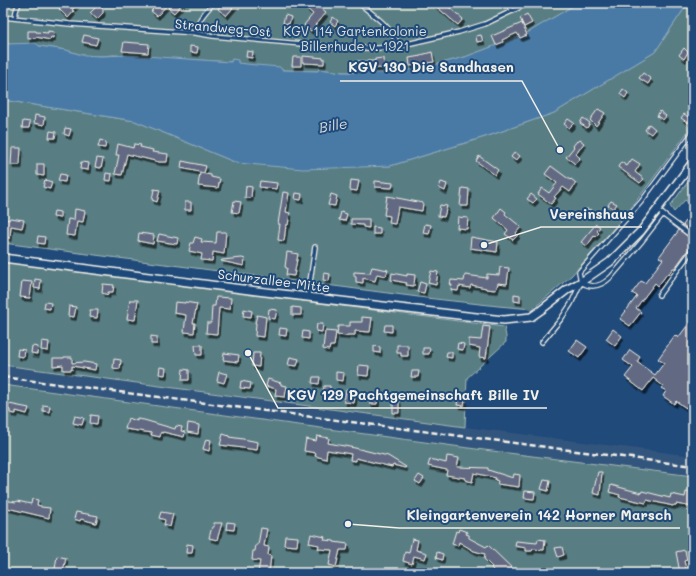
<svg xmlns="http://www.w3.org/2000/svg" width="696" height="576" viewBox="0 0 696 576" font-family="Mali,sans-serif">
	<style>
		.built { fill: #33547d }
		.green { fill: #587e84; stroke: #a6b8b6 }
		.water { fill: #497aa6; stroke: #8daac0 }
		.building { fill: #626b83; stroke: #f4f1e8; filter: url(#shadow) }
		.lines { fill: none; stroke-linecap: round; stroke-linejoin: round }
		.lane-casing { stroke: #f4f1e8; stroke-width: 6 }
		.street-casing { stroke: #f4f1e8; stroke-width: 10 }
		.lane { stroke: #1f4a7a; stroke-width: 3.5 }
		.street { stroke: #1f4a7a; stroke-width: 7 }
		.rail { stroke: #f4f1e8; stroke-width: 2.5; stroke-dasharray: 6 3; stroke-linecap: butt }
		.labels { text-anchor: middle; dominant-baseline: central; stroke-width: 4; stroke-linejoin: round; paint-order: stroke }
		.street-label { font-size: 13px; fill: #f4f1e8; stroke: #1f4a7a }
		.park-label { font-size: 13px; fill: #dde0d9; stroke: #1f4a7a }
		.water-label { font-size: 14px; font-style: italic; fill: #dadfde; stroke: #1f4a7a }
		.leader { fill: none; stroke: #f4f1e8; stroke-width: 1.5 }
		.callout-dot { fill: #f4f1e8; stroke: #1f4a7a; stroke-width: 1.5 }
		.callout-label { font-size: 14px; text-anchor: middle; font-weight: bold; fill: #f4f1e8; stroke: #1f4a7a; stroke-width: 4; stroke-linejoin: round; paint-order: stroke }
	</style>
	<defs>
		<filter id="shadow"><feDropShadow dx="2" dy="3.5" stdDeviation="0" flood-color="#0009"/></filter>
	</defs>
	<rect width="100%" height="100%" fill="#1f4a7a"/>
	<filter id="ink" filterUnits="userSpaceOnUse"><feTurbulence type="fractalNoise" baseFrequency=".025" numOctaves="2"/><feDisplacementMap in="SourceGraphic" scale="8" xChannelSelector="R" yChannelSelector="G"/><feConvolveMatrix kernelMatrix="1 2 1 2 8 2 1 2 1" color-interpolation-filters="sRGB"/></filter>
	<g filter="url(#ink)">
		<path class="built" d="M3,365l462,62 228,29v20l-217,-27 -473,-64z"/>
		<path class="green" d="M3,3h575l-51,30 -17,7 -45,17 -42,11 -38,5 -43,-1 -23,-3v2l-37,-1 -45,-7 -5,-4v3l-118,-7 -14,1 -18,-1 -16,-5 -27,-4 -33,-2v3h-3z
			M688,3h5v122l-67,90 -54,60 -32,28 -8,6 -34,-3 -72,-8 -423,-55v-143l132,21 102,42 153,3 98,-30 66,-23 101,-61z
			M693,175v31l-8,-6 -11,12 -4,-6z
			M3,262l501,65 2,9v6l-39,36 -2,49 -462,-62z
			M3,385l473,64 217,27v97h-690z"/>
		<path class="water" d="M578,3h110l-33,49 -101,61 -66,23 -98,30 -87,3 -66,-6 -102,-42 -132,-21v-53h3v-3l30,-1 3,3 27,4 16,5 18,1 30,-1 101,7 1,-3 6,1v3l18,2 24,2 2,3 36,1 1,-2 23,3 43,1 38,-5 42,-11 45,-17 17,-7z"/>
		<path class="building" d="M64,3h14l-6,7 2,1 -6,7 -9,-9z
			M157,3h12l-12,13 -6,-5 2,-1 -1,-1z
			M172,3h11l-9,10 -6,-5z
			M222,3h15l-11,13 -8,-7z
			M304,3h10l12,10 -15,18 -7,-6 9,-11 -7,-6 2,-2z
			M432,3h12l19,16 -5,6z
			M98,5l5,4v4l-6,6 -7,-6z
			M527,14l5,9 -8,4 -4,-9z
			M285,15l6,2 -2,7 -6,-1z
			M333,17l5,4 -3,5 -5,-4z
			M522,23l5,12 -7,3 -3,-5 -15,7 1,2 -7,3 -4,-9z
			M28,31h8v1l12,1v-2l6,1 -1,6 -2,-1 -1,3 -14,-3v1l-8,1z
			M84,35l14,3 -2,7 -14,-3z
			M481,35l2,6 -6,1 -1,-6z
			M124,42l25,2 -1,9 -26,-2z
			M190,46l8,1 -1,6 -7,-1z
			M684,48l4,4 -4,7 -5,-4z
			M247,51l6,1 -1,6 -6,-1z
			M432,52l2,10 -24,4 -1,-8 12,-2v-1z
			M303,56l21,2v6l-21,-1z
			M293,57h8v9h-9z
			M383,58v3h1l1,7 -31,1v-6h2v-2h19v-2z
			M643,73l8,6 -3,5 -9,-6z
			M623,89l5,4 -3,5 -5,-4z
			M598,109l7,4 -9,13 -6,-6z
			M660,111l6,5 -3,4 -6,-4z
			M684,114l7,5 -3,4 -7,-5z
			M35,115l10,2 -1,8 -10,-2z
			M583,118l7,5 -3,5 -7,-5z
			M568,119l6,4 -5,5 -5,-4z
			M23,121l7,1 -1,6h-7z
			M649,124l6,5 -4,5 -6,-4z
			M65,128l6,1 -2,7 -5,-2z
			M50,131l6,1 -1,6h-6z
			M100,140l6,2 -1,6 -7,-1z
			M580,140l4,3 -8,11 4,4 -5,6 -9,-7 8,-10 -1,-1 4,-5 1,1z
			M118,144l15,4 1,-4 7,1 -1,2 13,3 -1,2 16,2 -1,8h-8l-32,-8 -5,21 -7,-1 4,-19h-3z
			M12,148h9l-1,17h-9z
			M515,152l5,4 -4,5 -5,-4z
			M479,156l19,14 -3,5 -19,-14z
			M97,158l6,1 -2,9 -6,-1z
			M632,159l8,5 -5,8 9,7 -4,4 -22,-16 3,-5 6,4z
			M182,161l24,5 -2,7 -23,-5z
			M81,162l8,1 -1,7 -8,-1z
			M37,164h7v12l-7,-1z
			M551,166l19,14 1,-1 5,4 -6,9 -7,-5 -9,10 2,1 -5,6 -13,-10 4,-6 7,5 8,-10 -12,-9z
			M106,173l6,1 -1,7 -6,-1z
			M200,173l11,2v2l9,2 -2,9 -20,-2z
			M60,174l6,1 -1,7 -7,-1z
			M45,180l7,2 -2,7 -7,-2z
			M351,180l8,1 -2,10 -7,-1z
			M260,181l17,2 -1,6 -17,-2z
			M375,181l18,2 -1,5 -17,-1z
			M441,182l6,2 -2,7 -6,-3z
			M246,186l6,1 -1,11h-6z
			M462,188l7,1 -1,17h-8z
			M154,189l6,1 -3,12 -5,-2z
			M283,192l6,1 -3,19 4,1 -2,12h-2l-2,16 -6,-1 2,-16h-2z
			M296,193l6,1 -1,6 -6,-1z
			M331,194l6,2 -2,10 -7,-1z
			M531,194l6,5 -4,4 -6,-4z
			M387,196l36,7 -1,8 -24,-4 -3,17 -6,-1 1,-7 -6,-1z
			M234,201l7,1 -2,11 -7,-1z
			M611,201l6,3 -4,5 -5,-4z
			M185,202h6v8h-6z
			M440,205l7,1 -3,11 -6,-1z
			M501,208l5,4 -1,2 16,13 -5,6 2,2 -5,5 -8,-6 3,-4 -14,-12z
			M75,209l10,2 -2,11 -6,-1 -2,15 -9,-1 2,-16 6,1z
			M586,209l6,1 -1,6 -6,-1z
			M54,211l6,1v6l-7,-1z
			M341,212l6,2 -2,7 -6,-1z
			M458,217l10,1 -1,11 -10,-1z
			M10,218l14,2 -2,8 -11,-2 -1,12 -7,-1v-18l6,1z
			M688,218l5,3v12l-10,-8z
			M351,219h18v9l-6,-1v-2l-12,-1z
			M425,224l6,1 -2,9 -6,-1z
			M596,224l4,3 -3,4 2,2 -4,4 -1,-1 -7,10 -6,-4z
			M373,227l7,1v6h-7z
			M679,230l14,10v6l-3,1 -15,21h-2l-5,7 -1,-1 -9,12 -3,-3 -19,25 5,4 -11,14 -10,-7 17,-23 -5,-3 9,-12 4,2 18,-24 -4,-2z
			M217,232h9l-2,22 -11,-2 -1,9 -11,-1 1,-6 -13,-3 2,-8h2l2,-6 7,2 -1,3 15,1z
			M139,233l15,2 -1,9 -15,-3z
			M159,234l19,4 -1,6 -20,-3z
			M38,236l7,1 -1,7 -7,-1z
			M471,237l27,5 -1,10 -27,-4z
			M287,252l11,2 -4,22 -8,-1 1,-7 -2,-1z
			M242,258l3,1 -1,7 -23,-5 1,-1z
			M372,267l16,3 -2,6 -9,-2 -2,7 -12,-3v5l-7,-1v-5l-2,-1v-4l16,1z
			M500,267l9,1 -2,16 -9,-1 -2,7 -10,-1v-1l-15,-3 -1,3 -11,-2 -1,5 -7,-1 1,-5h-2l1,-5 13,1 1,-6 22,3v-4l12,1z
			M431,271l7,1 -2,13 -8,-2z
			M324,273l6,1 -1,7 -6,-1z
			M392,273l15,3v-2l8,1 -1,11 -8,-1 1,-2 -16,-3z
			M35,279l6,1 -1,9 -6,-1z
			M22,281l10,1 -2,16 -10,-1z
			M420,282l6,2 -2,9 -7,-1z
			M103,284l11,1 -1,7h-5v3l-6,-2z
			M514,294l6,1v7l-6,-1z
			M216,297l15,1 -1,11 -11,-1 -2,26 -11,-1 1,-10h4l1,-17h3z
			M130,300h8l-3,20 -8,-1z
			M45,302l6,1 -1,6 -6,-1z
			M175,302l10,1v-1l12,2 -4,19h2l-1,10 -10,-1 2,-17 -12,-2z
			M69,306l7,1 -2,10 -6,-1z
			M292,307l9,1v7h-9z
			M244,309l8,2 -1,6 -8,-1z
			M269,309l8,1 -2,9 -7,-1z
			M90,310h8l-1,8 -8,-1z
			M257,315l9,2 -2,20 -9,-1 1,-13h-1z
			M362,317l10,1 -2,14 -15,-1v4h-8v1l-10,-1 1,-9h12v-4h12z
			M693,318v80l-7,10 -10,-7 -2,3 -11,-8 3,-5 -5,-3 2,-2 -10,-8 -10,13 -18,-14 8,-10 -10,-7 7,-10 10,7 -3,5 18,13 9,-12 -6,-4 17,-24 3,3z
			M317,324h6l-1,8 -6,-1z
			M385,325h7v7l-8,-1z
			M483,326l7,1 -4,31 -7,-1 1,-9 -11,-2v-7l12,1z
			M280,328l7,1 -1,7 -7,-1z
			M613,329l9,7 -7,10 -9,-7z
			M303,331l6,1v7l-7,-1z
			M325,331l11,1 -2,14h-4l-1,4 -6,-1z
			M151,336l6,1v7h-6z
			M577,340l10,7 -8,11 -10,-7z
			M42,341l7,1 -1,9 -7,-1z
			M458,343l6,1 -1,6 -6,-1z
			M195,345h7v10h-6z
			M397,345h11v11h-7v-3h-4z
			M32,346l6,1 -1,7 -6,-1z
			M374,346l6,1v6l-6,-1z
			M423,348h7l-1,6h-6z
			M18,349l7,1 -1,7 -7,-1z
			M447,352h5v6l-6,-1z
			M224,353l15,2 -1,7 -15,-2z
			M253,353h7l-1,14 -7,-1z
			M64,357h8v6l12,-1 12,2 -1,6 -23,-4v4h-9v-5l-10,1v-8h11z
			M290,357l9,2 -2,7 -9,-1z
			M114,359l7,1 -1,9 -7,-1z
			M359,365l10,1 -1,10 -10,-1z
			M160,367l6,1 -1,7 -6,-1z
			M183,369l6,1v10h-7z
			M412,371h7l-1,6h-7z
			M219,372l8,2 -3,9 -7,-2z
			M336,372l8,1 -1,8 -7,-1z
			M313,377h7l-1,7 -7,-1z
			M268,379l13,4v2l6,1 -2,11 -10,-1 1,-7 -10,-3z
			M241,381l10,2 -1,6 -10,-1z
			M324,386h6v10h-7z
			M346,390l10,2 -2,11 -10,-1z
			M370,395l8,1 -1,8h-7z
			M458,398l7,1 -1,7 -7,-1z
			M393,400h6v13h-6z
			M9,404l20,4 -2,6 -11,-3v3l-6,-1v-3l-2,-1z
			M43,405l7,1 -1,6 -6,-1z
			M91,415l7,1 -1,8 -7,-1z
			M75,416l9,2 -2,7 -9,-2z
			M128,418l9,3v-2l7,1 31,9 1,-3 6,1 -1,4 4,1 -1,5 -21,-5v1l-2,-1 -1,5 -9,-2 1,-2 -27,-4z
			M188,423l11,2 -1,9 -11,-2z
			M223,434l6,2v1l14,2 15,3 -1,8 -37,-5z
			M317,436l12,2 -1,5 27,5 33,8 18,11 -1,1 -12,-3 -1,2 -36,-9v3l-6,-1 1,-6 -24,-4 -1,9 -11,-3 1,-3 -12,-2 2,-12 10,2z
			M206,439l5,1 -2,11 -6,-2z
			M447,456l12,2 -2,9 31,1v2l25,8 1,-4 6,1 -1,12 -22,-3 1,-3 -3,-1 1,-2 -22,-5 -2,9 -7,-2v-2l-19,-3 1,-5 -19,-4 2,-7 16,4z
			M598,472h4l-2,23 -7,-2z
			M419,475l5,3 -4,6 -5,-3z
			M544,480l6,1 -2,10 -7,-2z
			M611,485l30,8 1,-2 28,7 1,-4 14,3 1,-5 7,1v14l-17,-3v1h-2l-1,1 -26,-6 -1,3 -27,-6 1,-2 -11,-3z
			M525,491l10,1 -1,7 -10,-1z
			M32,499l6,1 -1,5 4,1v1l9,1 -1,10 -46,-11v-7l13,2 1,-1 14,3z
			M76,512l22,4 -2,7 -15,-4 -1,2 -6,-2z
			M161,512l12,2 -3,13 -6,-2 1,-5 -6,-2z
			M227,522l8,1 -1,7 -8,-1z
			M214,523h8l-5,17 -8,-2 3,-11h2z
			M261,528l6,1 -3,17 5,1 -1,8 3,1 -2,17h-11l2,-12 -8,-1 1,-9h2l1,-6h2z
			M459,529l8,3 -1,2 3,1v3l17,9 2,-2 29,28h-21l-5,-5 1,-1 -8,-8 1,-5 -11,-3 -15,-9 -1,4 -6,-2 4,-13 2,1z
			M311,534l14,3 -1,3 10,1v1l14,2 -1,6h-7l-4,17 -7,-2 3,-15 -14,-1 1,-4 -10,-2z
			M285,536l13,1 -1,9 -13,-1z
			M412,539l6,1 -2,10 11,3 -2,6 -11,-3 -2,8 -9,-3 2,-9 4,1z
			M538,539l7,1 -1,10 -11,-1 -1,2h-6v-3l-11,-2 1,-5 21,2z
			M187,544l6,1 -1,8h-6z
			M562,547l2,8 -6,2 -3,-9z
			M685,550l2,10 -3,1 3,12h-7l-4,-21z
			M437,552l6,2 -1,6 -6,-2z
			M57,556l9,2 -3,13 -8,-2z"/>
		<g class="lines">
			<g class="lane-casing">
				<path id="lane" d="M359,3c13,11 34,25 39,42
					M507,3l6,8
					M3,17l67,7 125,9 18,3 133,12h33l28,-4 52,-12 26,-8 44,-21
					M15,18l1,-7 3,-8
					M195,33c2,-13 10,-20 18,-30
					M657,210l36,27
					M581,282c12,8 22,3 31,-6l30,-35 21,-27
					M659,295l34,-46
					M308,296l7,-49
					M542,342l19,-23 10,-15 10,-22 -2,-10 62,-70 52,-70"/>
			</g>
			<g class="street-casing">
				<path id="street" d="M3,258l254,33 210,25 37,4 27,-3 10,-7 27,-21 13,-7 29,-20 31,-31 52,-69"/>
			</g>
			<use href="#lane" class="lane"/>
			<use href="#street" class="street"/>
			<path class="rail" d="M3,377l690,89"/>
		</g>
	</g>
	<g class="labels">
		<g class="street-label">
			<text transform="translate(223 27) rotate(5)">Strandweg-Ost</text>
			<text transform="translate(274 280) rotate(7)">Schurzallee-Mitte</text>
		</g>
		<g class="park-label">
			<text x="355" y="30">KGV 114 Gartenkolonie<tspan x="355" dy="15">Billerhude v. 1921</tspan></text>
		</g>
		<g class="water-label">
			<text transform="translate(333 125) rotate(-9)">Bille</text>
		</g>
	</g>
	<path class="leader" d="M560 150L522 81H340M484 245L541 227H642M248 353L278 408H547M348 524L399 528H680"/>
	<g class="callout-dot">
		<circle cx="560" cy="150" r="4"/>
		<circle cx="484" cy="245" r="4"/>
		<circle cx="248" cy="353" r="4"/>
		<circle cx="348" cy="524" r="4"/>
	</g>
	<g class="callout-label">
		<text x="431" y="72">KGV 130 Die Sandhasen</text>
		<text x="592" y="219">Vereinshaus</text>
		<text x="413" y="400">KGV 129 Pachtgemeinschaft Bille IV</text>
		<text x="539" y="520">Kleingartenverein 142 Horner Marsch</text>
	</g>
	<rect width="696" height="576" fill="none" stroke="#1f4a7a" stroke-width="16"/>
	<rect x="8" y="8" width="680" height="560" fill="none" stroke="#f4f1e8" stroke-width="1.5" filter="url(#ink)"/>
</svg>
